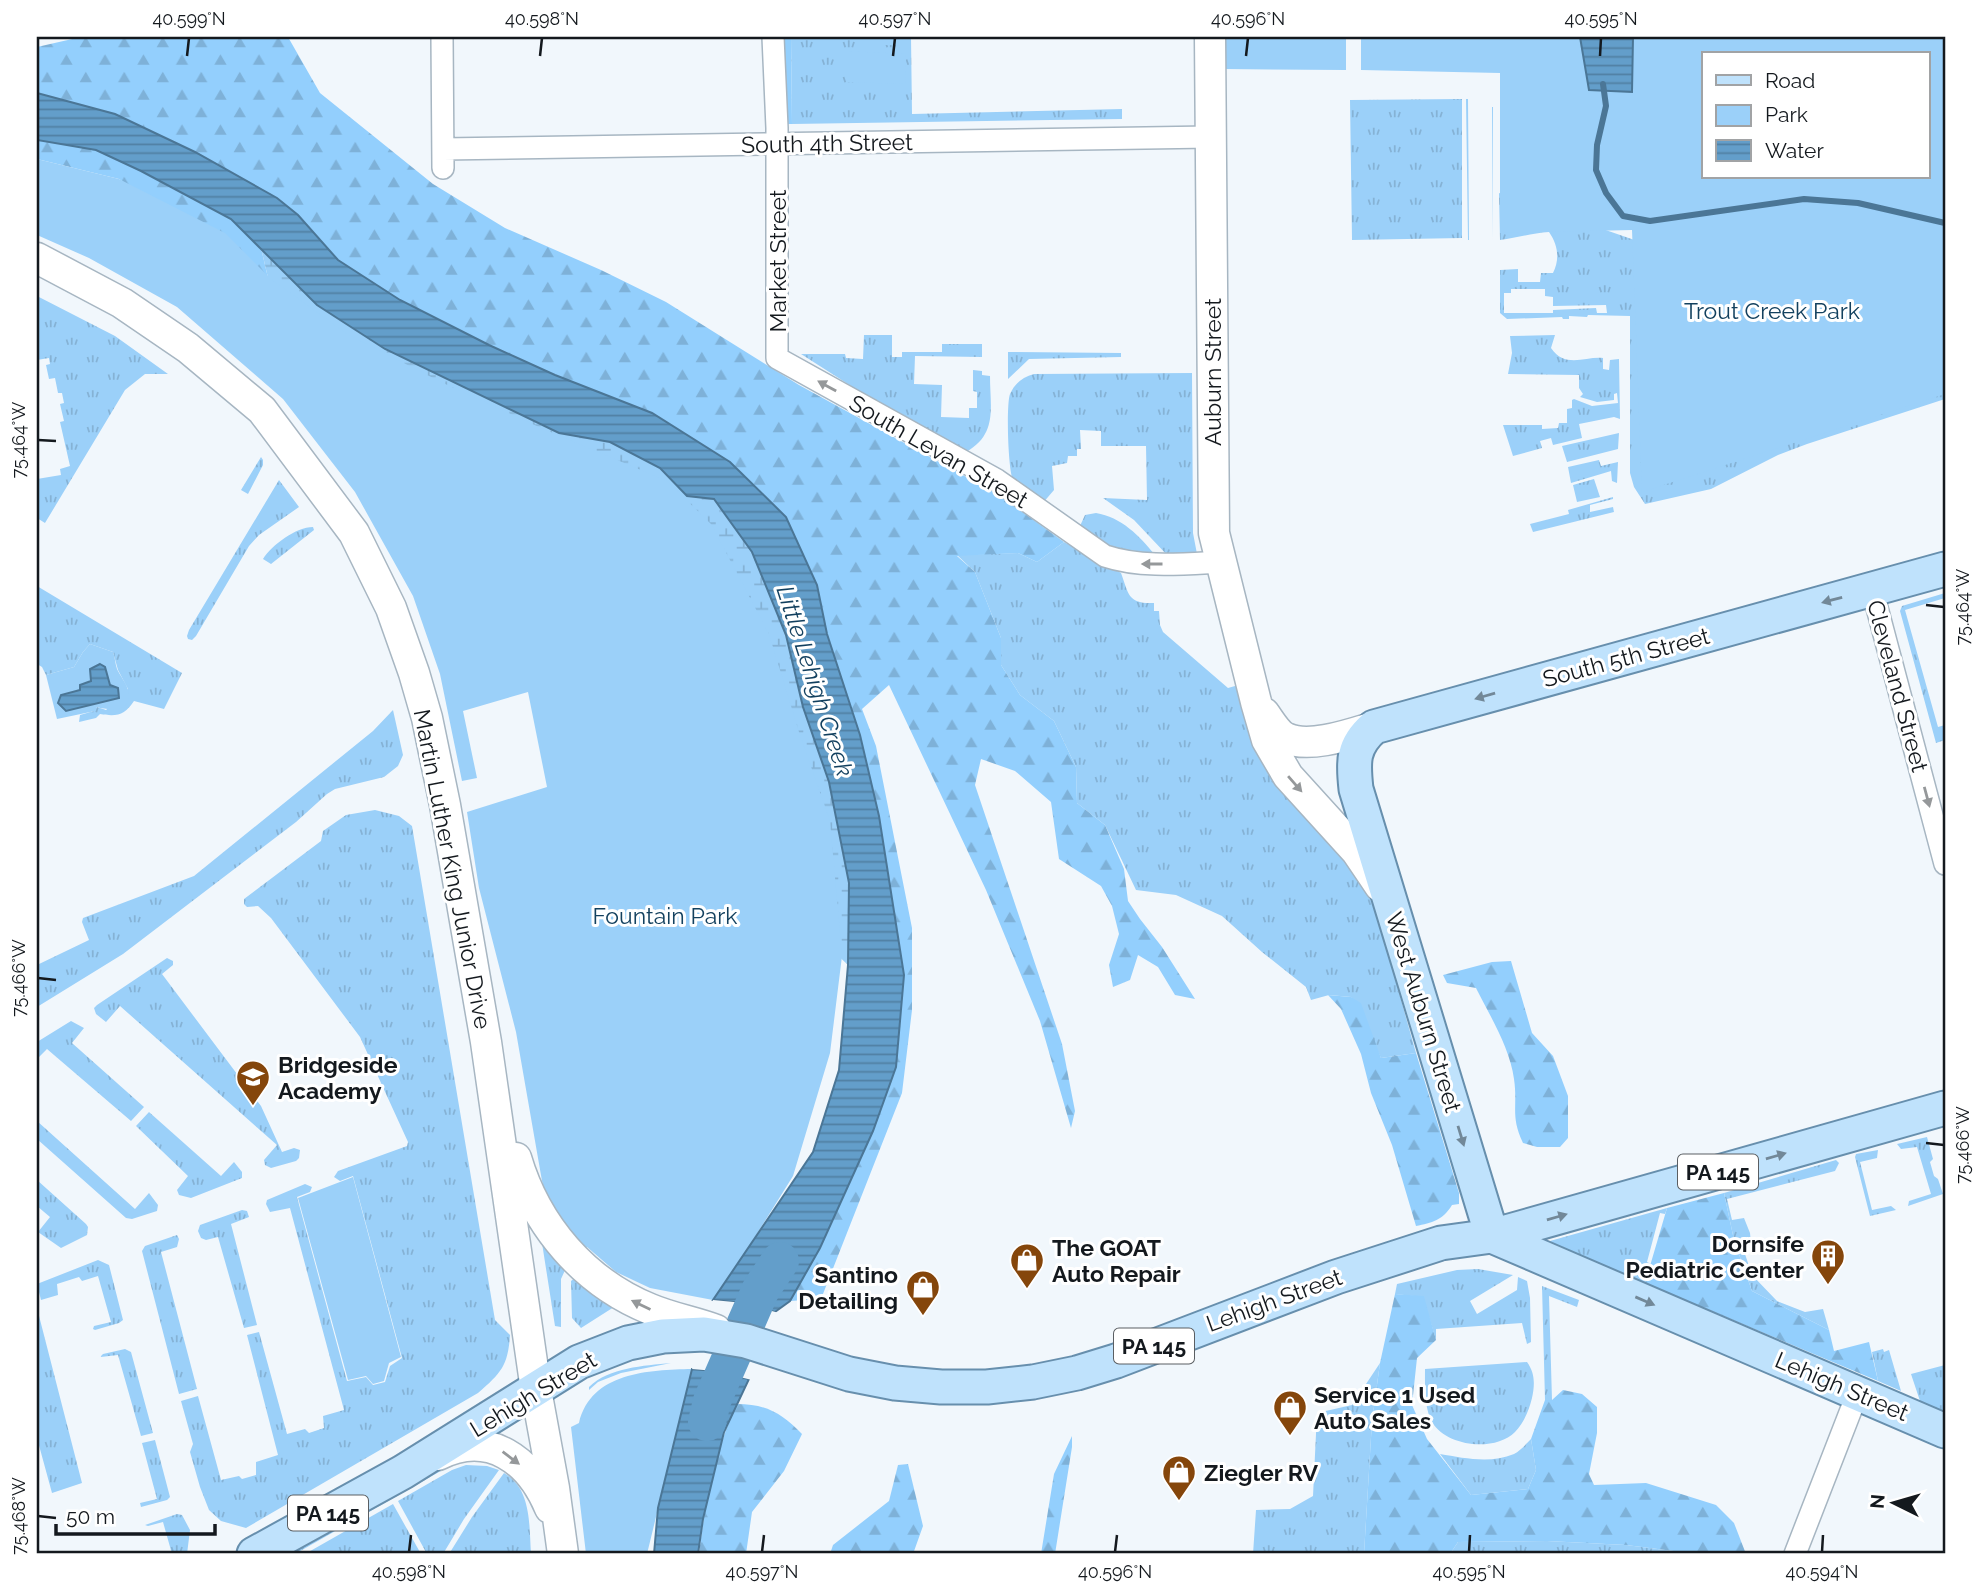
<svg xmlns="http://www.w3.org/2000/svg" width="1982" height="1591" viewBox="0 0 1982 1591" font-family="Raleway,sans-serif">
	<style>
		.grass { fill: url(#grass-tufts); fill-rule: evenodd }
		.forest { fill: url(#forest-firs) }
		.wetland { fill: url(#wetland-marsh) }
		.green { fill: #9bd0f9; fill-rule: evenodd }
		.water { fill: url(#water-rules); stroke: #4b7696; stroke-width: 2 }
		.pier { fill: #f1f7fc }
		.lines { fill: none; stroke-linecap: round; stroke-linejoin: round }
		.stream { stroke: #4b7696; stroke-width: 6 }
		.river { stroke: #639eca; stroke-width: 38 }
		.street-casing { stroke: #a7b6c2; stroke-width: 24 }
		.secondary-casing { stroke: #a7b6c2; stroke-width: 33 }
		.primary-casing { stroke: #678fad; stroke-width: 37 }
		.street { stroke: #fff; stroke-width: 21 }
		.secondary { stroke: #fff; stroke-width: 30 }
		.primary { stroke: #bfe2fc; stroke-width: 33 }
		.oneway { fill: #95989a }
		.oneway2 { fill: #728898 }
		.ticks { fill: none; stroke: #14191e; stroke-width: 2.5 }
		.labels { text-anchor: middle; dominant-baseline: central; stroke-width: 6; stroke-linejoin: round; paint-order: stroke }
		.shield { fill: #fff; stroke: #5a5e62; stroke-width: 2 }
		.shield-label { font-size: 21px; font-weight: bold; fill: #14191e }
		.street-label { font-size: 23px; fill: #14191e; stroke: #fff }
		.park-label { font-size: 23px; fill: #13415f; stroke: #fff }
		.poi-label { font-size: 23px; font-weight: bold; fill: #14191e; stroke: #fff; text-anchor: start }
		.water-label { font-size: 24px; font-style: italic; fill: #113f5e; stroke: #fff }
		.neatline { fill: none; stroke: #14191e; stroke-width: 2.5 }
		.ticks-label { font-size: 18px; text-anchor: middle; fill: #14191e }
	</style>
	<defs>
		<pattern id="grass-tufts" width="24" height="20" patternUnits="userSpaceOnUse" patternTransform="scale(1.75)"><rect width="24" height="20" fill="#9bd0f9"/><path d="M3 7l-1-3M5 7V3M7 7l1-3M15 17l-1-3M17 17v-4M19 17l1-3" fill="none" stroke="#85b2d5"/></pattern>
		<pattern id="forest-firs" width="22" height="20" patternUnits="userSpaceOnUse" patternTransform="scale(1.75)"><rect width="22" height="20" fill="#93cffd"/><path d="M5 1l3.5 6h-7zM16 11l3.5 6h-7z" fill="#7eb1d8"/></pattern>
		<pattern id="wetland-marsh" width="20" height="14" patternUnits="userSpaceOnUse" patternTransform="scale(1.75)"><rect width="20" height="14" fill="#9bd0f9"/><path d="M1 5h8M5 5V1M11 12h8M15 12V8" fill="none" stroke="#85b2d5"/></pattern>
		<pattern id="water-rules" width="6" height="5" patternUnits="userSpaceOnUse" patternTransform="scale(1.75)"><rect width="6" height="5" fill="#639eca"/><path d="M0 2.5h6" fill="none" stroke="#5080a3"/></pattern>
	</defs>
	<rect width="100%" height="100%" fill="#f1f7fc"/>
	<path class="grass" d="M791,37h120l1,77 210,-5v10l-330,5z
		M1462,99v139l-110,2 -2,-140z
		M1466,99h2l1,141h-1z
		M1492,107h1v134z
		M1499,193l147,51 299,76v79l-138,45 -29,11 -67,34 -66,15 -11,-17 -4,-14v-157l-42,-1 -1,2 -18,-1v3h-6l-1,-2 -55,2 -7,-6v-43l18,-1v13h22l1,-9h12c7,-14 5,-28 -4,-41 -17,1 -32,6 -49,8zM1511,289h34v7l8,1v9l53,-1 1,8h-10l-1,-5 -43,2v3h-49v-20h7z
		M37,296l78,40 53,38h-23l-20,16 -80,133 -8,-5v-39l24,-4 -1,-6 10,-3 -10,-44 4,-1 -4,-17 4,-1 -2,-10h-4l-3,-15 -6,1 -3,-14 4,-1 -1,-6 -12,2z
		M864,335h28v22h10v-5h40v-8h40v13l-67,-1 -1,28 28,1 -1,32 28,1v-10h8v-16l-4,-1v-21l9,1v4l8,1c0,31 8,58 -24,76l-79,-43 -86,-55h44l1,4 17,1z
		M1555,335l-4,13c14,21 35,8 52,10v11l6,1 1,-10 9,-1 1,60 -6,-2 -35,7 3,14 -29,7 -2,-7 -11,3 2,7 -29,8 -10,-31h39v4l16,-1 1,-5h8v-14l5,-1v-8l2,-1 18,7 26,-3 -1,-10 -3,1v6l-17,2 -17,-5 3,-3 -4,-6v-13l-71,-1 4,-21 -2,-17z
		M1008,352l113,1v4l-92,2 -21,20z
		M1192,373l1,160 4,21 -29,2 -34,-36 -31,-22 44,2 -1,-54h-45v-15l-21,-1 1,19h-4v7h-9l-1,7 -15,3 2,24 -12,14c-9,-6 -23,-14 -29,-24 -5,-10 -7,-75 -3,-86 5,-11 13,-17 24,-20z
		M1619,433l-1,16 -51,13 -5,-16z
		M261,457l2,3v5l-15,29 -7,-4z
		M1599,460l2,6 17,-4 -1,21 -5,-2 -1,-10 -40,12 -3,-16z
		M1594,479l6,18 -23,5 -4,-17z
		M279,480l20,27 -40,28 -10,11 -53,90 -4,4 -4,-1 -1,-3 2,-6z
		M1613,497v2l-23,6v7l23,-5 1,5 -81,20 -3,-8 39,-10 -1,-4z
		M1096,513c25,4 44,23 59,42l-40,-4 -35,-25 5,-11z
		M313,527l1,3 -43,34 -8,-5c9,-14 33,-32 50,-32z
		M1064,542l57,31c8,22 7,31 33,30v8h5l1,14 3,7 65,56 14,-4 121,196 17,45 36,128 -35,5 -30,-61 -22,-2 -18,5 -5,-13 -44,-35 -40,-36 -46,-21 -40,-5 -31,-65 -28,-22 -1,-36 -22,-46 -34,-26 -19,-30v-27l-26,-66 -18,-17 61,-2 19,9z
		M37,586l145,87 -18,36 -30,-8c-9,14 -17,16 -34,13l-4,4 -17,4 1,-7 14,-4 3,-4 9,3 22,-21 -10,-19 -5,-18 -23,-8 -7,8 -9,15 -28,8 -4,-8 -5,-3z
		M1945,593v5l-40,12 33,117 7,-2v15l-9,3 -36,-132 2,-5z
		M393,710l10,45 -5,11 -14,11 -49,12 -8,5 -31,28 -173,132 -86,53v-42l52,-25 -7,-18 1,-4 111,-42 179,-145z
		M375,810l24,6 13,10 83,494 15,15c-2,31 -9,38 -32,58l-232,135 -25,-7 -12,-11 -9,-23 -10,-35 3,-8 -12,-43 17,-5 23,84 18,-4 3,3 14,-4v-13l22,-7 -31,-120 12,-3 28,102 18,-5 4,4 15,-5 -1,-12 21,-6 -54,-202 -20,4 -4,-8 1,-4 38,-16 7,3 -2,5 -13,5 50,184 19,-4 7,8 12,-3 5,-16 12,-8 -49,-182 -13,5 -6,-4 4,-6 69,-25 1,-4 -48,-105 -89,-119 -13,-12 -11,1 -3,-3v-5l77,-58 2,-10 23,-16z
		M167,958l6,3v4l-11,9 99,132 21,46 12,-4 6,2 -1,8 -3,3 -25,7 -6,-3 -1,-5 13,-15 -157,-139 -14,16 -10,-8 -2,-6 3,-3z
		M71,1021l13,7 -12,15 72,64 -13,14 -84,-72 -10,10v-17z
		M149,1112l72,64 13,-14 8,10v6l-51,20 -12,-3 -2,-5 11,-14 -52,-50z
		M37,1121l98,88 14,-16 9,12 -1,6 -25,8 -6,-1 -89,-79z
		M1927,1137l6,22 -3,3 4,14 4,3 5,15 -35,12 1,-5 22,-7 -14,-47 -16,2 -4,-5z
		M1878,1150l-1,8 -17,4 12,48 19,-4 5,4 -26,6 -15,-59 1,-3z
		M1836,1160l3,3 -4,8 -108,28 5,21 12,-2 6,15 1,10 -9,2 10,30 25,26 28,11 18,-3 6,21 -77,-39 -18,-51 -10,-47z
		M37,1180l49,44 2,3 -1,8 -26,13 -23,-16 12,-15 -13,-11z
		M1667,1208l-2,6 -5,-1 -13,49 4,2 -6,19 -91,-37 -4,-5z
		M242,1210l5,1 2,6 -18,7 26,101 -13,3 -26,-91 -12,3 -5,-2 -3,-7 2,-6z
		M177,1235l2,4 -2,8 -16,5 36,137 -18,5 -37,-143 3,-5z
		M542,1243l24,25 -5,11v48l-6,-1z
		M98,1260l11,5 14,55 -4,3 -24,7 -2,-1 1,-3 17,-4 -13,-46 -16,5 -3,-4 -22,7 1,11 -17,5 -4,-16z
		M1478,1269l35,6 -43,26 7,13 40,-24 1,-13 9,4 3,17 1,44 -4,2 -5,-21 -86,6v11l-13,-43 -28,-3 2,-10 60,-14z
		M576,1277l38,30 -33,21 -9,-10 -1,-37z
		M1542,1286l37,14 -2,7 -28,-11 3,104h-7z
		M37,1308l45,175 -30,10 -15,-55z
		M125,1349l6,3 22,81 -12,3 -23,-81 -18,2 3,-3z
		M1883,1349l1,3 5,-2 12,41 -23,-10 -6,-29z
		M1527,1362c8,11 8,22 5,36 -3,12 -8,25 -17,34 -20,20 -68,15 -83,-10 -8,-14 -7,-37 -7,-53z
		M671,1363l-50,10 -23,9 -9,8v-3c21,-20 54,-21 82,-24z
		M1380,1363l-8,58 -8,133h-18l-1,-2 -17,-1 -1,3h-74l3,-44 34,-1 23,-13 4,-83 35,-8z
		M1945,1365v53l-23,-11 -11,-33z
		M1531,1439l5,31 -8,19 -57,6 -31,-41c24,4 50,10 74,0 6,-3 12,-10 17,-15z
		M155,1440l15,57 -3,3 -26,7 -1,-4 17,-4 -15,-56z
		M476,1459l-20,4 -17,9 -144,82h-6l164,-93z
		M466,1465l21,1 12,4 -35,49 -21,35h-16l-29,-53 54,-31z
		M504,1473c28,16 25,53 27,81h-82l23,-37z
		M393,1504l28,50h-116z
		M177,1514l5,1 8,15 -3,24h-15l-9,-32 -15,4 -3,-1z
		M1547,1541l79,4 71,9h-247l8,-12z"/>
	<path class="forest" d="M81,37h207l32,56 113,91 72,44 96,42 65,32 133,83 200,110 65,47 -27,20 -19,-9 -61,3 18,16 26,66v27l19,30 34,26 22,46 1,36 28,22 19,44 4,32 12,18 22,28 33,52 -20,-4 -17,-28 -20,-12 -8,25 -17,7 -4,-22 10,-31 -7,-28 -11,-20 -42,-27 -8,-57 -36,-31 -34,-12 -6,26 87,259 13,67 -4,17 -31,-107 -54,-131 -97,-205 -27,24 14,37 36,182v82l-10,83 -81,206 -31,2 30,-53 53,-117 31,-156 -25,-159 -19,-81 -33,-101 -10,-49 -262,-210 -66,-30 -89,-45 -62,-40 -40,-45 -183,-101 -78,-21v-46z
		M783,37h8l1,87h-6z
		M37,140l59,10 45,21 90,48 30,29 8,34 -150,-103 -82,-20z
		M1511,961l21,72 21,23 15,40v42l-8,9h-23l-14,-4c-13,-27 -5,-37 -9,-64 -4,-31 -24,-63 -38,-91l-29,-5 -4,-8 49,-13z
		M1328,995l23,2 10,6 20,55 35,-5 43,140v11l-7,1c-9,15 -20,18 -36,21l-24,-81 -21,-52 -10,-39 -20,-45z
		M1724,1193l10,47 18,51 77,39 5,21 35,-9 9,39 -233,-98 22,-75z
		M1395,1294l29,2 12,44 -19,18 -5,47 15,34 44,56 57,-6 8,-19 -5,-31 14,-39h7l11,-10 19,4 15,13v26l-8,41 5,11 52,-2 70,22 18,18 12,31h-49l-71,-9 -79,-4 -89,1 -8,12h-86l8,-133 8,-58z
		M737,1404c30,0 45,10 65,30l-18,37 -32,41 -6,42h-47c6,-51 16,-104 38,-150z
		M1072,1436v11l-17,107h-14l13,-80z
		M908,1464l15,62 -10,28h-83l3,-9 56,-44 9,-36z"/>
	<path class="wetland" d="M261,248l56,57 68,44 174,84 51,9 50,26 27,28 27,2 38,54 34,83 17,72 26,75 20,100 -1,83 -17,-16 -352,-523 -210,-144z"/>
	<path class="green" d="M872,37h39v8h-39z
		M1224,37h122v33l-122,-1z
		M1361,37h584v357l-303,98 -10,-262 -132,3v-160l-139,-3zM1704,54h224v123h-224z
		M847,51l59,3 -1,30 -58,-2z
		M37,159l82,20 106,54 46,46 76,55 94,48 98,45 128,54 44,43 58,110 30,98 31,89 12,135 -12,97 -37,123 -63,101 -17,23 -63,-12 -34,-16 -29,-25 -6,6 -29,-39 -10,-33 -26,-149 -37,-144 -12,-76 80,-25 -19,-95 -65,19 14,67 -15,3 -22,-107 -27,-78 -58,-104 -72,-93 -106,-92 -88,-49 -52,-23z
		M90,644l23,8c2,5 2,11 4,17 3,7 9,13 11,21 6,22 -18,21 -31,17l-2,4 -38,8 -11,-44 28,-8 9,-15z
		M353,1177l48,180 -12,6 -5,18 -11,3 -7,-8 -18,4 -50,-182z
		M692,1369l-45,185h-61l-15,-127 8,-4c12,-51 70,-53 113,-54z"/>
	<path class="water" d="M1580,37h53l-1,55 -43,-2z
		M37,93l78,21 80,38 82,46 21,17 40,45 62,40 89,45 66,30 97,38 78,49 56,55 31,68 10,49 33,101 19,81 25,159 -8,92 -23,64 -53,117 -30,53 -15,11 -31,-9 -31,-3 100,-148 26,-82 9,-105 1,-82 -20,-101 -26,-75 -17,-72 -34,-83 -38,-53 -27,-3 -27,-28 -50,-26 -51,-9 -174,-84 -68,-44 -86,-86 -90,-48 -45,-21 -59,-10z
		M100,664l5,3 5,18 8,3 1,10 -53,13 -8,-8 3,-8 19,-5v-5l11,-4 -1,-12z
		M692,1369l23,2 34,8 -25,53 -21,87 -5,35h-44l4,-46z"/>
	<path class="pier" d="M713,1300l31,3 35,10 -4,2 -31,-8 -32,-3z
		M693,1366l50,8 8,2 1,4 -37,-9 -23,-2z"/>
	<g class="lines">
		<path class="stream" d="M1603,84l3,22 -9,39 -1,25 10,23 17,23 27,5 154,-22 54,4 87,20"/>
		<path class="river" d="M707,1422l5,-21 48,-110 20,-30"/>
		<g class="street-casing">
			<path id="street" d="M442,37l1,131
				M773,37l4,91v230l220,122 108,76c36,12 77,8 115,6
				M443,149l767,-12
				M1872,589l73,275
				M1795,1554l63,-162"/>
		</g>
		<g class="secondary-casing">
			<path id="secondary" d="M1210,37l4,496 42,169 11,38 21,36 69,76 23,34
				M37,258l85,45 66,45 74,62 92,123 37,75 23,65 13,45 18,87 41,237 50,348 18,98 9,66
				M1264,713c6,8 13,21 22,25 23,11 65,-4 88,-11
				M516,1158c20,68 68,124 134,151 21,9 45,13 66,21
				M438,1455c51,-26 92,5 112,53"/>
		</g>
		<g class="primary-casing">
			<path id="primary" d="M1492,1236l-136,-447c-3,-27 -4,-43 18,-62l571,-158
				M1492,1236l453,195
				M254,1554l149,-82 176,-110 49,-19 35,-7 41,-2 42,7 103,33 46,9 46,4h46l46,-5 44,-9 39,-12 220,-84 105,-34 51,-7 453,-128"/>
		</g>
		<use href="#street" class="street"/>
		<use href="#secondary" class="secondary"/>
		<use href="#primary" class="primary"/>
	</g>
	<defs><path id="oneway-solid" d="M-6-.8H1V-3.2L6.5 0L1 3.2V.8H-6Z" transform="scale(1.75)"/></defs>
	<g class="oneway">
		<use href="#oneway-solid" transform="translate(827 386) rotate(-151)"/>
		<use href="#oneway-solid" transform="translate(1152 564) rotate(180)"/>
		<use href="#oneway-solid" transform="translate(1295 784) rotate(49)"/>
		<use href="#oneway-solid" transform="translate(1927 797) rotate(75)"/>
		<use href="#oneway-solid" transform="translate(641 1305) rotate(-154)"/>
		<use href="#oneway-solid" transform="translate(511 1458) rotate(37)"/>
	</g>
	<g class="oneway2">
		<use href="#oneway-solid" transform="translate(1832 600) rotate(165)"/>
		<use href="#oneway-solid" transform="translate(1485 696) rotate(164)"/>
		<use href="#oneway-solid" transform="translate(1461 1136) rotate(73)"/>
		<use href="#oneway-solid" transform="translate(1776 1156) rotate(-16)"/>
		<use href="#oneway-solid" transform="translate(1557 1217) rotate(-16)"/>
		<use href="#oneway-solid" transform="translate(1645 1301) rotate(23)"/>
	</g>
	<path class="ticks" d="M187,56l2,-18M540,56l2,-18M893,56l2,-18M1246,56l2,-18M1600,56l1,-18M38,440l18,1M1926,605l18,2M38,978l18,2M1926,1143l18,2M38,1516l18,2M409,1552l2,-17M762,1552l2,-17M1115,1552l2,-17M1469,1552l1,-17M1822,1552l1,-17"/>
	<defs>
		<g id="school-pin" transform="scale(1.75)"><path d="M0 17L-7.5 6A9.5 9.5 0 1 1 7.5 6Z" fill="#85460b" stroke="#fff"/><path d="M0-5L7-2L0 1L-7-2ZM-4 1L0 2.5L4 1V4Q0 6-4 4Z" fill="#fff"/></g>
		<g id="building-pin" transform="scale(1.75)"><path d="M0 17L-7.5 6A9.5 9.5 0 1 1 7.5 6Z" fill="#85460b" stroke="#fff"/><path d="M-4-6H4V6H1V3H-1V6H-4ZM-2.5-4.3h1.7v1.8h-1.7ZM.8-4.3h1.7v1.8H.8ZM-2.5-1h1.7V.8h-1.7ZM.8-1h1.7V.8H.8Z" fill="#fff"/></g>
		<g id="shop-pin" transform="scale(1.75)"><path d="M0 17L-7.5 6A9.5 9.5 0 1 1 7.5 6Z" fill="#85460b" stroke="#fff"/><path d="M-5-2.5h2.3a2.7 3.5 0 0 1 5.4 0H5L5.5 6h-11ZM-1.5-2.5h3a1.5 2.3 0 0 0-3 0Z" fill="#fff"/></g>
	</defs>
	<g fill-rule="evenodd">
		<use href="#school-pin" x="253" y="1077"/>
		<use href="#building-pin" x="1828" y="1256"/>
		<use href="#shop-pin" x="1027" y="1260"/>
		<use href="#shop-pin" x="923" y="1287"/>
		<use href="#shop-pin" x="1290" y="1407"/>
		<use href="#shop-pin" x="1179" y="1472"/>
	</g>
	<g class="labels">
		<g class="shield">
			<rect x="1678" y="1154.5" width="80" height="35" rx="5"/>
			<rect x="1114" y="1328.5" width="80" height="35" rx="5"/>
			<rect x="288" y="1495.5" width="80" height="35" rx="5"/>
		</g>
		<g class="shield-label">
			<text x="1718" y="1172">PA 145</text>
			<text x="1154" y="1346">PA 145</text>
			<text x="328" y="1513">PA 145</text>
		</g>
		<g class="street-label">
			<text transform="translate(827 143) rotate(-1)">South 4th Street</text>
			<text transform="translate(777 261) rotate(-90)">Market Street</text>
			<text transform="translate(1212 372) rotate(-90)">Auburn Street</text>
			<text transform="translate(939 451) rotate(30)">South Levan Street</text>
			<text transform="translate(1626 657) rotate(-15)">South 5th Street</text>
			<text transform="translate(1898 686) rotate(75)">Cleveland Street</text>
			<text transform="translate(453 869) rotate(79)">Martin Luther King Junior Drive</text>
			<text transform="translate(1424 1012) rotate(73)">West Auburn Street</text>
			<text transform="translate(1274 1300) rotate(-20)">Lehigh Street</text>
			<text transform="translate(1842 1386) rotate(23)">Lehigh Street</text>
			<text transform="translate(533 1394) rotate(-31)">Lehigh Street</text>
		</g>
		<g class="park-label">
			<text x="1772" y="310">Trout Creek Park</text>
			<text x="665" y="915">Fountain Park</text>
		</g>
		<g class="poi-label">
			<text x="278" y="1064">Bridgeside<tspan x="278" dy="26">Academy</tspan></text>
			<text x="1804" y="1243" text-anchor="end">Dornsife<tspan x="1804" dy="26">Pediatric Center</tspan></text>
			<text x="1052" y="1247">The GOAT<tspan x="1052" dy="26">Auto Repair</tspan></text>
			<text x="898" y="1274" text-anchor="end">Santino<tspan x="898" dy="26">Detailing</tspan></text>
			<text x="1314" y="1394">Service 1 Used<tspan x="1314" dy="26">Auto Sales</tspan></text>
			<text x="1204" y="1472">Ziegler RV</text>
		</g>
		<g class="water-label">
			<text transform="translate(815 681) rotate(72)">Little Lehigh Creek</text>
		</g>
	</g>
	<rect width="1982" height="1591" fill="none" stroke="#ffffff" stroke-width="77"/>
	<rect x="1702" y="52" width="228" height="126" fill="#ffffff" stroke="#a1a3a5" stroke-width="2"/>
	<rect x="1716" y="75" width="35" height="10" fill="#bfe2fc" stroke="#a1a3a5" stroke-width="2"/>
	<text x="1765" y="88" font-size="21" fill="#14191e">Road</text>
	<rect x="1716" y="105" width="35" height="21" fill="#9bd0f9" stroke="#a1a3a5" stroke-width="2"/>
	<text x="1765" y="122" font-size="21" fill="#14191e">Park</text>
	<rect x="1716" y="140" width="35" height="21" fill="url(#water-rules)" stroke="#a1a3a5" stroke-width="2"/>
	<text x="1765" y="158" font-size="21" fill="#14191e">Water</text>
	<g transform="translate(1894 1503) rotate(275)" stroke="#ffffff" stroke-width="5" paint-order="stroke">
	<path d="M0-5L12 26L0 18L-12 26Z" fill="#14191e"/>
	<text y="-10" font-size="19" font-weight="bold" text-anchor="middle" fill="#14191e">N</text>
	</g>
	<path d="M56 1524v10h159v-10" fill="none" stroke="#14191e" stroke-width="3.5"/>
	<text x="66" y="1524" font-size="21" fill="#14191e" stroke="#ffffff" stroke-width="5" paint-order="stroke">50 m</text>
	<rect x="38" y="38" width="1906" height="1514" class="neatline"/>
	<g class="ticks-label">
		<text x="189" y="25">40.599°N</text>
		<text x="542" y="25">40.598°N</text>
		<text x="895" y="25">40.597°N</text>
		<text x="1248" y="25">40.596°N</text>
		<text x="1601" y="25">40.595°N</text>
		<text transform="translate(19 440) rotate(-90)" y="6">75.464°W</text>
		<text transform="translate(1963 607) rotate(-90)" y="6">75.464°W</text>
		<text transform="translate(19 978) rotate(-90)" y="6">75.466°W</text>
		<text transform="translate(1963 1145) rotate(-90)" y="6">75.466°W</text>
		<text transform="translate(19 1516) rotate(-90)" y="6">75.468°W</text>
		<text x="409" y="1578">40.598°N</text>
		<text x="762" y="1578">40.597°N</text>
		<text x="1115" y="1578">40.596°N</text>
		<text x="1469" y="1578">40.595°N</text>
		<text x="1822" y="1578">40.594°N</text>
	</g>
</svg>
